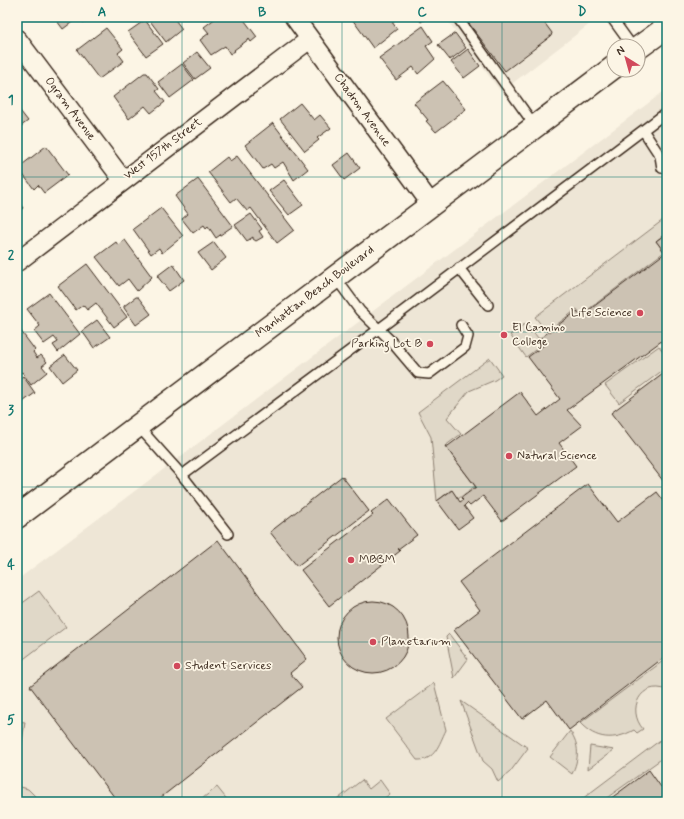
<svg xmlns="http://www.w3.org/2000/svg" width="684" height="819" viewBox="0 0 684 819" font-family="Mynerve,sans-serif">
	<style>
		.built { fill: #eee6d6 }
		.green { fill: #e0d8c8; stroke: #8e8173 }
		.building { fill: #ccc2b3; stroke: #3b2a1e }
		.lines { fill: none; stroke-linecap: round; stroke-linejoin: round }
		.lane-casing { stroke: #3b2a1e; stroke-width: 12 }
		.street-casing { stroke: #3b2a1e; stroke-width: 21 }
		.primary-casing { stroke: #3b2a1e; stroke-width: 25 }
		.lane { stroke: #fcf5e5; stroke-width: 9 }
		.street { stroke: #fcf5e5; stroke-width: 18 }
		.primary { stroke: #fcf5e5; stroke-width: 22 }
		.grid { fill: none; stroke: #0f766e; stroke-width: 1; stroke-opacity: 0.55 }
		.poi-dot { fill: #d1495b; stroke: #fcf5e5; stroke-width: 1.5 }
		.labels { text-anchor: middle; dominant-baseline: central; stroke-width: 3.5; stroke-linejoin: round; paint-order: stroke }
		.street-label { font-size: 12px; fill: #3b2a1e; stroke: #fcf5e5 }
		.poi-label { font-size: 12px; fill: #3b2a1e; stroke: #fcf5e5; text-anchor: start }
		.neatline { fill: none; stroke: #0f766e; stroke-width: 1.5 }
		.grid-label { font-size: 13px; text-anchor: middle; font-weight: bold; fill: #0f766e }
	</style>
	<rect width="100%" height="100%" fill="#fcf5e5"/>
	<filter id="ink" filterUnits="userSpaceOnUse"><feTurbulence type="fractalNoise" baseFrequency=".025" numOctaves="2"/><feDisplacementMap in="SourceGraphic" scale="8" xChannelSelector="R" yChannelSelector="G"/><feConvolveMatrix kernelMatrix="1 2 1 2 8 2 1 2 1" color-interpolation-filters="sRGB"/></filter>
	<g filter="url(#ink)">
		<path class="built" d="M445,17h154l-98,75z
			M667,89v713h-650v-222z"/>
		<path class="green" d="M667,217v15l-11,9 8,11 -83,63 -4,-6 -30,23 -12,-15z
			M526,323l17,21 -17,13 -16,-22z
			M659,346l8,11v10l-48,36 -14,-18z
			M490,358l12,17 -7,5 -26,11 -22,27 14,16 -16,12 30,40 -17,13 -7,-9 -14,11 -6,-64 -13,-25z
			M39,591l27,36 -49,37v-57z
			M449,634l19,25 -14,19 -8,-41z
			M667,658v32c-26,-10 -41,19 -24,39l-6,4 -3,-3c-20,11 -38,10 -54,-7z
			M434,683l12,47c-7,14 -11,31 -29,30l-31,-41z
			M461,701l67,47 -18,24 -12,10 -6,-13 -9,-8z
			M17,721l8,1 -4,27 -4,-1z
			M570,731c10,14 9,28 2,43l-22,-17z
			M667,735v20l-66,47h-23z
			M590,746l24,4 -26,19z
			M362,780l7,9 11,-9 10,14 -11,8h-45z
			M17,786l11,3 13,13h-24z
			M217,787l12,15h-31z"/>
		<path class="building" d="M54,17h25l-16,12z
			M80,17h12l-8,6z
			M147,17h26l9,12 -16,13z
			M217,17h25l15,20 -6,5 -2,-3 -15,11 1,1 -5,3 -5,-8 -14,9 -11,-15 9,-7 -5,-6z
			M354,17h45l-7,5 5,7 -24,19 -21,-29z
			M417,17h10l-6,5z
			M464,17h76l12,16 -1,3 -46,35z
			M145,20l18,24 -17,12 -18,-24z
			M423,26l10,15 -7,5 9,13 -17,15 -5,-7 -17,13 -17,-22z
			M106,28l17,21 -5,4 6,8 -25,18 -22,-29z
			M455,33l11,15 -16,12 -12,-15z
			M468,49l12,17 -16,12 -13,-16z
			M197,52l13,16 -15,11 -12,-16z
			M182,64l12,16 -24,18 -12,-16z
			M144,73h3l12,16 -3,2 9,11 -14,11 -6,-7 -16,13 -16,-22z
			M443,81l23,28 -30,23 -10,-11 2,-1 -14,-17z
			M300,103l14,17 6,-5 11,13 -14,10 2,2 -14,11 -25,-32z
			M17,107l11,14 -11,8z
			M273,123l35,46 -14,11 -11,-18 -9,6 -3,-4 -8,5 -18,-24z
			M46,146l22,29 -24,18 -6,-8 -4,4 -16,-21z
			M349,153l11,15 -16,12 -11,-15z
			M237,156l57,74 -17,13 -26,-35 -4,3 -11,-13 -5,4 -23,-30 19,-15 3,4z
			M198,179l35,47 -17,12 -8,-12 -2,2 -2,-3 -11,8 -11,-14 6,-5 -13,-18z
			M284,180l19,25 -14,10 -20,-24z
			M17,200l6,8 -6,5z
			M161,208l22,28 -21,17 -3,-5 -8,6 -18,-25z
			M251,214l11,15 -3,2 4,6 -7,4 -3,-2v-2l-6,4 -12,-16z
			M667,233v104l-100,73 15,16 -23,17 17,23 -74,55 -19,-25 -13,10 -3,-3 -3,3 9,12 -15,11 -21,-28 15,-11 8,12 3,-2 -2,-2 15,-11 -31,-41h3l72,-54 18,24 22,-17 -32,-42 16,-12 -5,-6 38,-28 4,5 84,-63 -9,-12z
			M125,240l27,37 -15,14 -9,-12 -9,7 -23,-29 20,-15 2,3z
			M214,242l12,16 -15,12 -13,-17z
			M87,264l40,53 -13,10 -18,-24 -9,7 -4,-5 -7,5 -18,-24z
			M173,264l11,16 -15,11 -12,-15z
			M49,293l31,41 -22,18 -5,-7 5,-3 -4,-5 -10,7 -10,-13 6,-5 -13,-17z
			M136,297h2l13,17 -15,11 -12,-17v-2z
			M97,320l13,17 -16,11 -12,-17z
			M17,326l18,24 -2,2 4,6 4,-3 6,7 -5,4 5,6 -16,13 -9,-13 -5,2z
			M65,355l12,15 -15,12 -12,-16z
			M667,371v115l-56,-73z
			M23,376l12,17 -15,11 -3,-4v-20z
			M342,476l27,35 -72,55 -27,-34z
			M588,484l29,38 40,-30 10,13v150l-98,75 -22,-30 -25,19 -68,-89 26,-20 -21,-28z
			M389,499l28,36 -19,14 2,2 -71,55 -28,-36 72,-55 -2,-2z
			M218,540l89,119 -17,14 12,14 -147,115h-37l-88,-116z
			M337 637a36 36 0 1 1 72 0a36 36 0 1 1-72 0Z
			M649,770l12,17 6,-4v19h-61z"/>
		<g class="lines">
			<g class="lane-casing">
				<path id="lane" d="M457,17l78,109
					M611,17l21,29
					M643,130l17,26 2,12
					M459,268l29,37
					M335,277l25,34 30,29 28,33 11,1 36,-27 3,-11 -7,-11
					M138,426l44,49 46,59
					M182,475l221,-164 264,-199"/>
			</g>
			<g class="street-casing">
				<path id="street" d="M294,17l137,187
					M17,39l106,141
					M17,262l293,-223"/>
			</g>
			<g class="primary-casing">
				<path id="primary" d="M638,48l29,-21
					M17,517l597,-450"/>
			</g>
			<use href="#lane" class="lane"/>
			<use href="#street" class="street"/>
			<use href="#primary" class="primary"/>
		</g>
	</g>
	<path class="grid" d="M182,17v785M342,17v785M502,17v785M17,177h650M17,332h650M17,487h650M17,642h650"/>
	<g class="poi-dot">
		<circle cx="640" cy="313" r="4"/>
		<circle cx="504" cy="335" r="4"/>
		<circle cx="430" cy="344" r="4"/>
		<circle cx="509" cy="456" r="4"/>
		<circle cx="351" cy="560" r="4"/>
		<circle cx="373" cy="642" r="4"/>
		<circle cx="177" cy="666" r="4"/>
	</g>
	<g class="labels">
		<g class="street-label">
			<text transform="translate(70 109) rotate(53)">Ogram Avenue</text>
			<text transform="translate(362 110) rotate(54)">Chadron Avenue</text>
			<text transform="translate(163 149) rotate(-37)">West 157th Street</text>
			<text transform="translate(315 292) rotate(-37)">Manhattan Beach Boulevard</text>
		</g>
		<g class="poi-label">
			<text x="632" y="313" text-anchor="end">Life Science</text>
			<text x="512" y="328">El Camino<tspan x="512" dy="14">College</tspan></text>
			<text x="422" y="344" text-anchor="end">Parking Lot B</text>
			<text x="517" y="456">Natural Science</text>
			<text x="359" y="560">MBBM</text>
			<text x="381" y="642">Planetarium</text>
			<text x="185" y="666">Student Services</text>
		</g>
	</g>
	<rect width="684" height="819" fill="none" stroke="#fcf5e5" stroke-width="44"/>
	<g transform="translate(626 58) rotate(323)"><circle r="19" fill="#fcf5e5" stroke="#afa495"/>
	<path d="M0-3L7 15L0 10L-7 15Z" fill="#d1495b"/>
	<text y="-6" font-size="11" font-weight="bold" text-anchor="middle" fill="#3b2a1e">N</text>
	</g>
	<rect x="22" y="22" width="640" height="775" class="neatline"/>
	<g class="grid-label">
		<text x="102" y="16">A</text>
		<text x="262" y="16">B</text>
		<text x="422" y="16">C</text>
		<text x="582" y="16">D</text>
		<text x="11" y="104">1</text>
		<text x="11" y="259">2</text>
		<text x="11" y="414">3</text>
		<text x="11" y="569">4</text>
		<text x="11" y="724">5</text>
	</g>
</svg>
